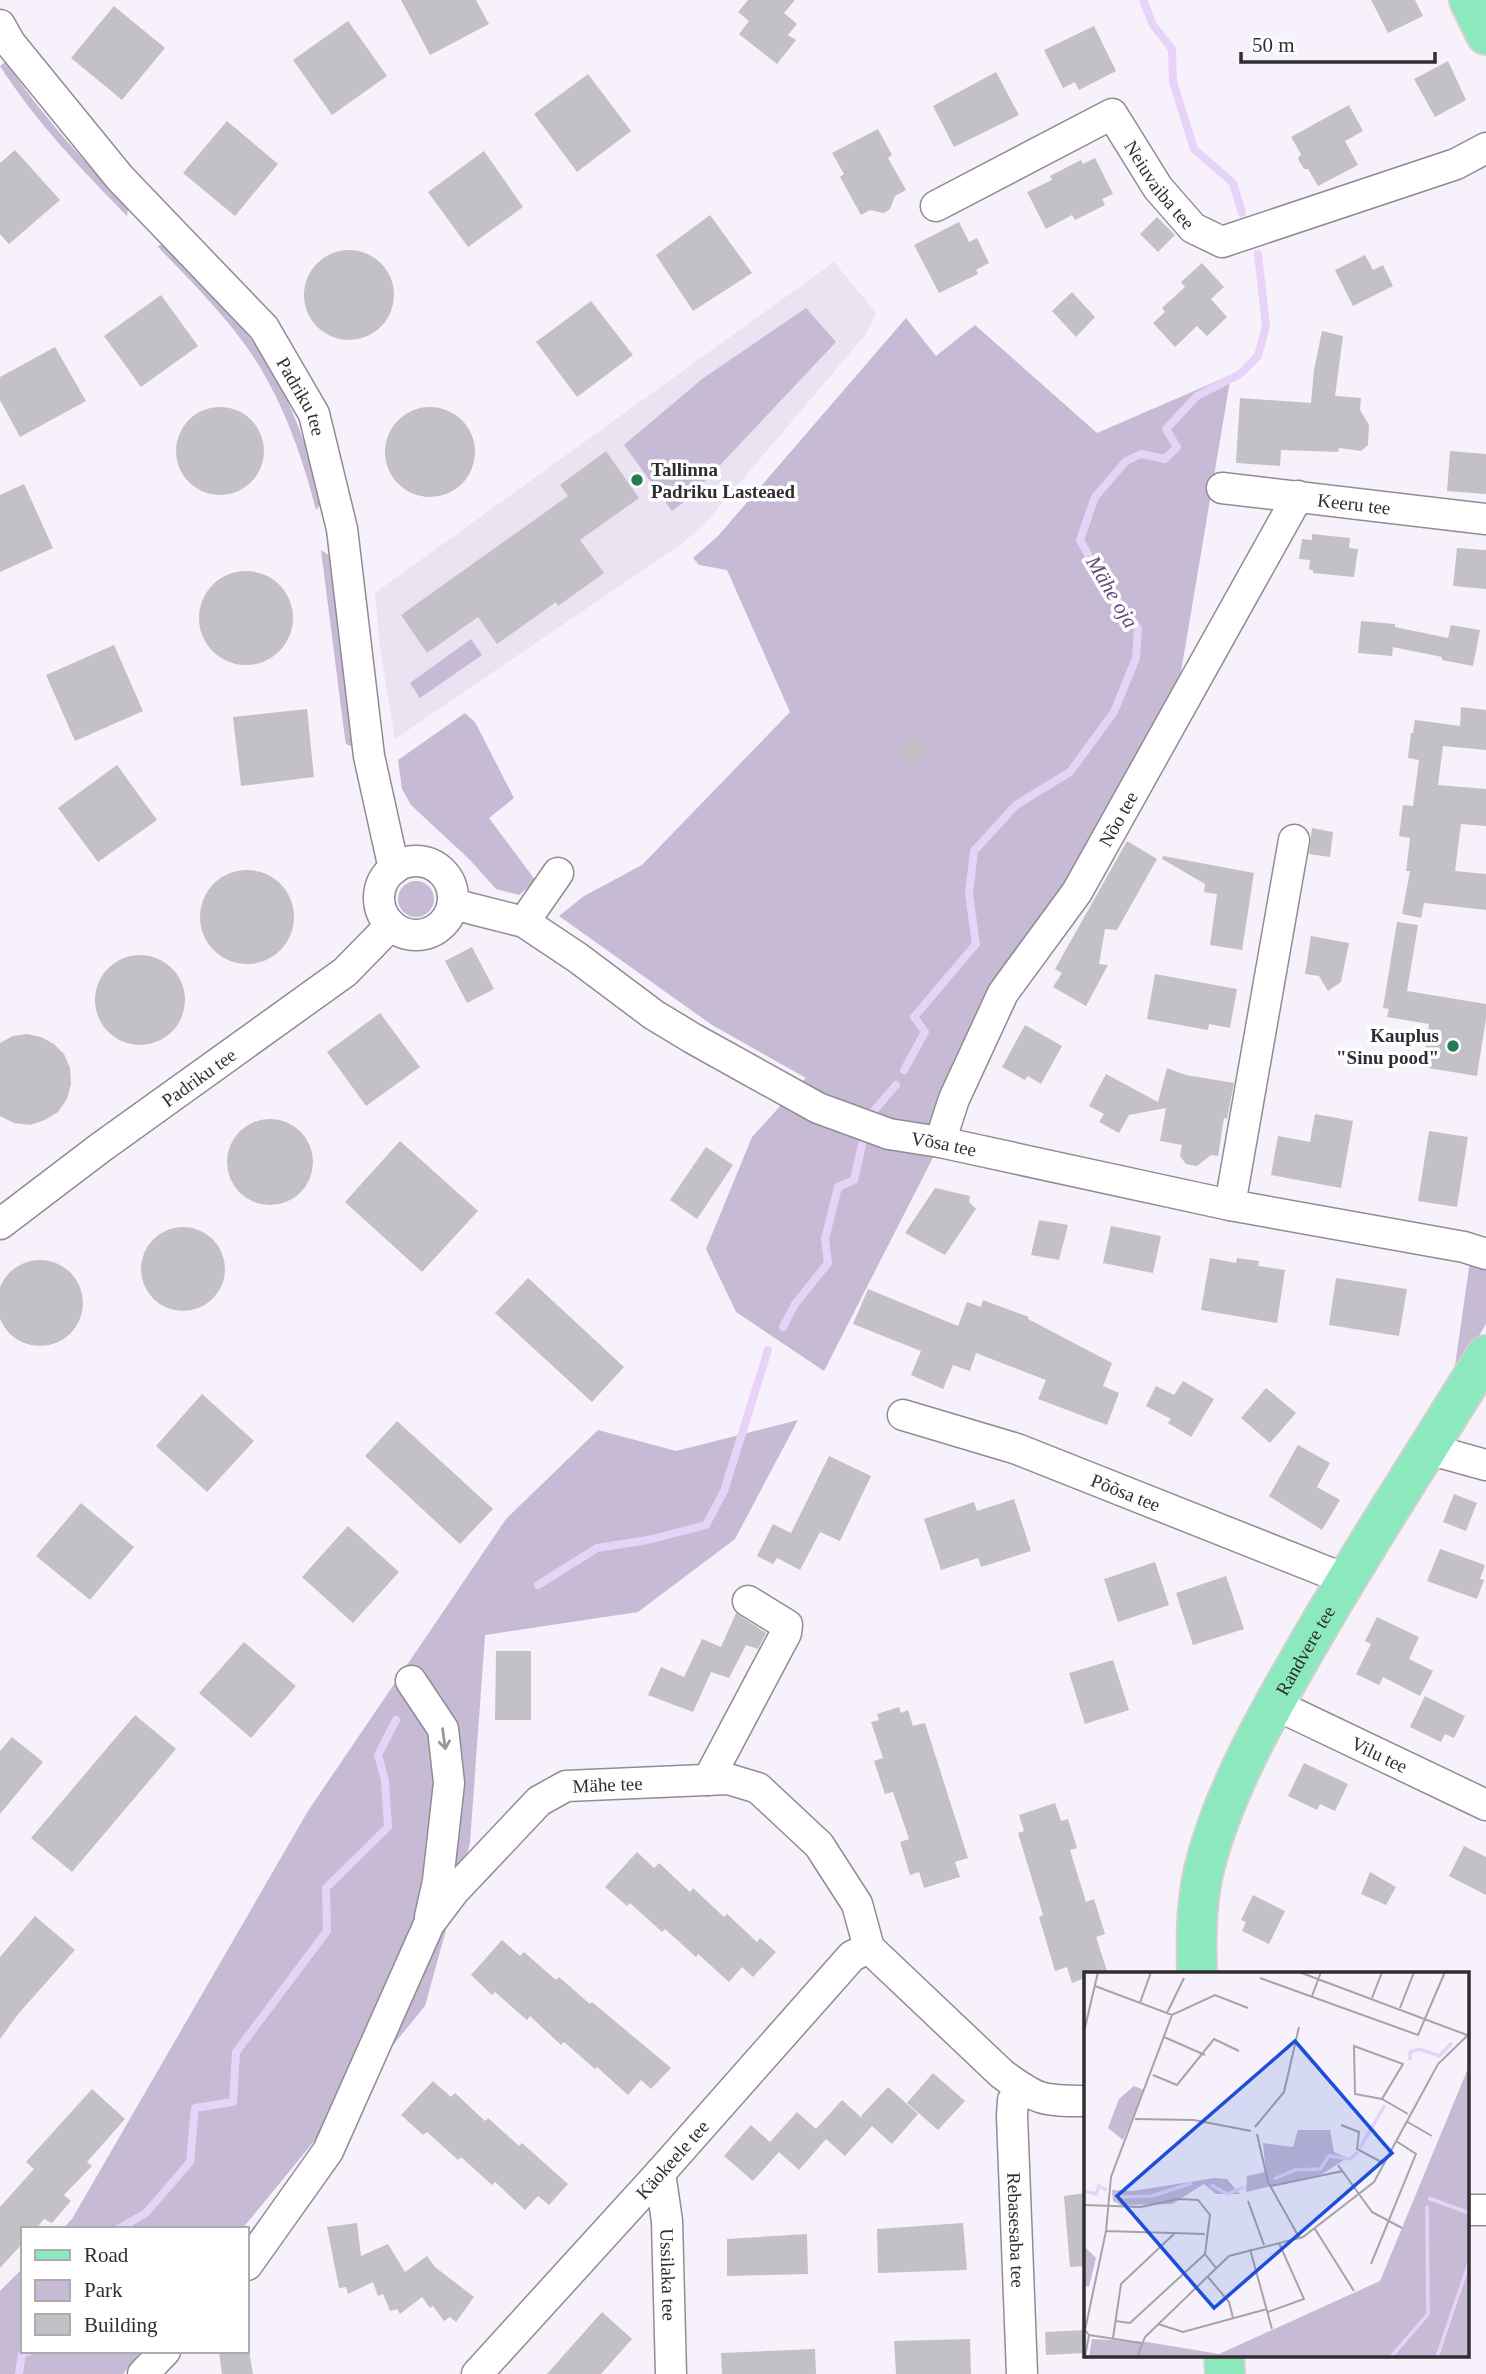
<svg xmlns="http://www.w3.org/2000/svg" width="1486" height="2374" viewBox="0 0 1486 2374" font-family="Georgia,serif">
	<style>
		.built { fill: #ebe3f2 }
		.green { fill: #c7bad4 }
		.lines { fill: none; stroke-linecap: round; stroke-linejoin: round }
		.stream { stroke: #e7d3f8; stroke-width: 8 }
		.building { fill: #c4c0c8 }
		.minor-casing { stroke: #908c94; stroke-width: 33 }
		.major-casing { stroke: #d1d1d2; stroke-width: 42 }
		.minor { stroke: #fff; stroke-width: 30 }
		.major { stroke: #8ce9bd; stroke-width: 38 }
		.oneway { stroke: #989698 }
		.poi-dot { fill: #247d52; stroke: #fff; stroke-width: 2.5 }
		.labels { text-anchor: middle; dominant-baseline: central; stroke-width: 7; stroke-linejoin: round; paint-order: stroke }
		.street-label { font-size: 19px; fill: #302e31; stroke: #fff }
		.poi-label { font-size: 19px; font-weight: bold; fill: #302e31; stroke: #fff; text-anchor: start }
		.water-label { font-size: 21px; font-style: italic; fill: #64497a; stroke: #fff }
		.inset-river { fill: none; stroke: #e7d3f8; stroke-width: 3.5 }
		.inset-road { fill: none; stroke: #a7a3aa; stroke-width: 2 }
		.view { fill: #1d4ed8; fill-opacity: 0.15; stroke: #1d4ed8; stroke-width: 3.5 }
		.inset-edge { fill: none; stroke: #302e31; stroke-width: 3.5 }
	</style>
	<rect width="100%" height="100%" fill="#f6f1fa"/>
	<path class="built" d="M834,262l42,51 -10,21 -158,186 -24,22 -289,197 -15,-91 -5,-55z"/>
	<path class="green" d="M6,61c34,54 79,100 122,147l-1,8c-46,-47 -91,-94 -127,-150z
		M166,244c35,37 71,72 98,114 28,43 46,96 58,145l-6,7c-15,-59 -38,-123 -76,-172 -25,-33 -54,-62 -83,-92z
		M806,308l30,34 -148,157 -16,12 -48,-66 78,-66z
		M906,318l30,38 39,-31 122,108 134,-58 -50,297 -357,699 -88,-59 -30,-63 46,-112 54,-59 -94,-53 -153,-109 25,-20 58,-31 148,-153 -63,-142 -28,-5 -6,-7 25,-22z
		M321,550l9,6 25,192 -9,-4 -1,-5z
		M471,639l11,16 -62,43 -10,-15z
		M465,713l10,9 39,76 -25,20 47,63 -17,14 -23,-6 -27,-30 -58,-54 -9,-16 -4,-29z
		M398 899a18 18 0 1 1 36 0a18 18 0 1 1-36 0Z
		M1470,1261l16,6v57l-33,56z
		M798,1420l-63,119 -97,73 -153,23 -15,208 -45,163 -183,223h-180l10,-10 236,-408 198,-292 92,-89 78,21z
		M23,2268v83h118l-18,23h-123v-83z"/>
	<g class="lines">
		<path class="stream" d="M1143,0l10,25 19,24 1,33 21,67 39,34 9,30
			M904,1070l21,-38 -11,-15 62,-73 -7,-50 5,-43 42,-46 54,-33 44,-60 22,-54 2,-29 -41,-58 -17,-31 15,-43 31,-36 15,-7 24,5 12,-12 -11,-18 31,-33 43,-22 18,-18 8,-30 -8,-72
			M872,1113l24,-28
			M783,1327l12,-23 33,-41 -3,-24 13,-52 16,-7 8,-35
			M538,1585l59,-37 51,-8 58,-15 18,-34 44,-141
			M118,2229l28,-16 44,-51 5,-54 38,-6 3,-50 91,-121 -1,-43 62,-61 -3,-47 -7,-25 18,-35
			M19,2374l3,-20 8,-3"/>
	</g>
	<path class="building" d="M401,0h75l13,24 -59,31z
		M748,0h47l-11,13 13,11 -9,11 8,5 -19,24 -38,-30 10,-13 -11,-9z
		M1371,0h44l8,16 -35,17z
		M114,6l51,42 -43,52 -51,-42z
		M348,21l39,55 -55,39 -39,-55z
		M1094,26l22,45 -37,19 -4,-8 -12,6 -19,-38z
		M1448,61l18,39 -31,17 -21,-38z
		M996,72l23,43 -65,32 -21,-41z
		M588,74l43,57 -54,41 -43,-58z
		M1349,105l14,26 -18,10 13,24 -40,21 -10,-17h-4l-6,-10 3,-5 -10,-17z
		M227,121l51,43 -43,52 -52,-43z
		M878,129l14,26 -4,3 18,32 -11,6 -5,13 -6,4 -14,-3 -9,5 -21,-38 4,-3 -12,-21z
		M15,150l45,50 -51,44 -9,-10v-71z
		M484,151l39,56 -55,40 -40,-55z
		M1095,158l18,36 -11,5 3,6 -30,15 -3,-5 -26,14 -19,-37 25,-12 -2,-4 31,-16 2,4z
		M710,215l42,58 -59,38 -37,-56z
		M1157,217l18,18 -17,17 -18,-18z
		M959,222l10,20 8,-4 12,25 -13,7 2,4 -39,19 -25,-48z
		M304 295a45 45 0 1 1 90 0a45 45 0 1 1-90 0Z
		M1365,255l8,15 10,-5 10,21 -40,20 -18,-36z
		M1202,263l22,24 -13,12 16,18 -20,19 -10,-10 -22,21 -22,-24 12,-11 -3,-4 23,-21 -4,-5z
		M1072,292l23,25 -19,20 -24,-26z
		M161,295l37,51 -57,41 -37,-51z
		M591,301l42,54 -56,42 -41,-55z
		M1322,331l21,5 -8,60 26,2 -1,12 9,15 -1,20 -7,6 -22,-3 -1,4 -57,-2 -1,16 -44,-3 4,-65 71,5 3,-33z
		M55,347l31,54 -66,36 -20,-37v-23z
		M385 452a45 45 0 1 1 90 0a45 45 0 1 1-90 0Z
		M176 451a44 44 0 1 1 88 0a44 44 0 1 1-88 0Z
		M606,451l33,47 -59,42 24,33 -46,33 -2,-4 -59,42 -19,-27 -51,36 -26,-38 167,-119 -8,-11z
		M1450,451l36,3v40l-39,-3z
		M24,484l29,64 -53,24v-77z
		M1312,534l38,4 -1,10 9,1 -4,28 -41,-4v-3h-4l1,-10 -11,-1 3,-20 10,1z
		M1457,548l29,2v39l-33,-3z
		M199 618a47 47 0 1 1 94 0a47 47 0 1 1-94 0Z
		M1361,621l34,3v3l53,11 3,-13 29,5 -7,36 -31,-6v-3l-49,-10 -1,9 -34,-3z
		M114,645l29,66 -68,30 -29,-66z
		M1461,707l25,3v40l-43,-4 -5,39 48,4v37l-25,-2 -6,47 31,3v36l-62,-7 -3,15 -19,-4 8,-43h-4l4,-33 -11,-2 4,-31 10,1 6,-46 -11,-2 3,-25h2l2,-13 45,6z
		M307,709l7,68 -73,9 -8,-69z
		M913,734l16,13 -15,17 -15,-13z
		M117,765l40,55 -59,42 -40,-54z
		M1312,828l21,4 -3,25 -21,-3z
		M1127,841l30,18 -40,71 -12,-1 -6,35 9,1 -22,41 -33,-19 9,-14 -7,-4z
		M1163,856l91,17 -12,77 -32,-5 7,-51 -13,-2 1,-8 -43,-25z
		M200 917a47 47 0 1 1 94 0a47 47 0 1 1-94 0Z
		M1397,922l21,3 -11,66 79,13v14l-9,58 -55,-9 7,-43 -42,-7 2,-8 -6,-1z
		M1311,936l38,7 -8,39 -13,9 -9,-15 -14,-2z
		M472,947l22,42 -27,14 -22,-42z
		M95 1000a45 45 0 1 1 90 0a45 45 0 1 1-90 0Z
		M1155,974l82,15 -7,39 -21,-4 -1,6 -61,-11z
		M380,1013l40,54 -54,39 -39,-54z
		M1025,1025l37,21 -21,38 -13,-8 -3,4 -23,-13z
		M27,1034l14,3 13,7 10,10 6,14 1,16 -4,15 -9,13 -13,8 -15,5 -16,-2 -14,-7v-73l13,-7z
		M1167,1068l19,7 48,8 -7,36 -3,-1 -6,38 -7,-1 -14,11 -11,-2 -6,-8 2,-11 -22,-4 6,-33 -37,7 -10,18 -20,-11 5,-8 -15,-8 17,-32 52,28z
		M1315,1114l38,7 -12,67 -70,-13 7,-39 32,6z
		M227 1162a43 43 0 1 1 86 0a43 43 0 1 1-86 0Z
		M1429,1131l39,6 -11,70 -39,-6z
		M400,1141l78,70 -56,61 -77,-70z
		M706,1147l27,18 -36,54 -27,-19z
		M935,1188l35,8 -1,6 7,7 -31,46 -40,-22z
		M1039,1220l29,5 -9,35 -28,-5z
		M1111,1226l50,10 -8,37 -50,-10z
		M141 1269a42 42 0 1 1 84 0a42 42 0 1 1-84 0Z
		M1210,1258l26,5 1,-5 22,3 -1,5 27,4 -8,53 -76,-13z
		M-3 1303a43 43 0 1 1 86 0a43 43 0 1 1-86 0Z
		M528,1278l96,89 -32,35 -97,-89z
		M1336,1278l71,11 -8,47 -70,-11z
		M868,1289l90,37 9,-24 14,5 2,-7 46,17 -1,2 84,44 -9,23 16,7 -12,32 -69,-26 8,-19 -70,-27 -6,18 -17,-6 -10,24 -32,-14 10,-24 -68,-27z
		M1183,1381l31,18 -23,38 -23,-14 3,-4 -25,-13 10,-20 18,9z
		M1266,1388l30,25 -26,30 -29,-25z
		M202,1394l52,47 -47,51 -51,-46z
		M397,1421l96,88 -33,35 -95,-88z
		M1298,1445l32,18 -13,24 23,13 -18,30 -53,-34z
		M829,1456l42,20 -31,65 -20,-9 -20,38 -23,-12 -4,6 -16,-8 16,-32 18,9z
		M1454,1494l23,9 -11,28 -23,-9z
		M1014,1499l17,52 -50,16 -3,-9 -37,12 -17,-51 50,-17 3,9z
		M81,1503l53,44 -44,53 -54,-44z
		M348,1526l51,46 -46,51 -51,-46z
		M1440,1549l45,16 -5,14 4,1 -7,19 -50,-18z
		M1155,1562l14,43 -51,17 -14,-43z
		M1226,1576l18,53 -51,16 -17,-52z
		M736,1613l30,20 -8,16 -12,-4 -17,33 -18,-6 -18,40 -45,-17 13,-28 23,10 18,-38 19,8z
		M1377,1617l42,20 -10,22 24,12 -13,25 -37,-19 -4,8 -23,-11 15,-30 -6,-3z
		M244,1642l52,44 -45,52 -52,-45z
		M496,1651h35v69h-36z
		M1113,1660l16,50 -44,14 -16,-51z
		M1425,1696l40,20 -11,22 -9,-4 -4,8 -31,-15z
		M899,1707l2,6 7,-3 5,16 12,-3 43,135 -13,4 5,15 -36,11 -5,-16 -9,3 -10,-33 9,-3 -16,-47 -8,2 -11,-33 9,-3 -12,-36 8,-2 -2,-6z
		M135,1715l41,34 -104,123 -41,-34z
		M12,1737l31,25 -43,52v-63z
		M1304,1763l44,21 -13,27 -15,-7 -3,6 -29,-14z
		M1055,1803l6,18 7,-2 9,29 -7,2 16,52 8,-3 11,35 -9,3 11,34 -22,2v5l-13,5 -5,-16 -12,4 -16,-54 4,-2 -25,-82 6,-2 -5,-16z
		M1464,1846l22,11v38l-37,-19z
		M637,1852l17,16 5,-5 31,29 3,-4 31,29 3,-3 30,28 3,-4 16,14 -23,25 -11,-10 -13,15 -31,-28 -2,3 -31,-28 -3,3 -32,-29 -3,3 -22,-19z
		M1370,1872l26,15 -10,18 -25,-11z
		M1253,1895l32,16 -16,33 -27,-13 4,-9 -5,-2z
		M35,1916l40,34 -56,63 -19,26v-82z
		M502,1940l18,16 4,-4 32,28 3,-3 31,27 2,-2 79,66 -20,21 -10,-9 -13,15 -31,-28 -2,2 -31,-27 -3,3 -31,-29 -3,4 -32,-28 -3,3 -21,-20z
		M933,2073l32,28 -27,29 -31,-27z
		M433,2081l18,16 4,-4 30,28 3,-3 31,28 3,-3 46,41 -19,21 -11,-9 -13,14 -30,-28 -3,3 -31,-28 -3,3 -31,-28 -4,3 -22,-20z
		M888,2087l30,27 -26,30 -20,-18 -27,30 -19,-17 -27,31 -20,-18 -26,29 -29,-25 27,-31 19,17 27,-30 19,17 26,-29 21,19 -2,-3z
		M92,2089l33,30 -38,43 5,4 -28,29 7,6 -19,22 -8,-4 -8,10h-13v14l-23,25v-61l34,-38 -8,-7z
		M1085,2193v73l-15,1 -6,-71z
		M357,2223l4,33 27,-12 17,28 22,-16 8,11 39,30 -18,25 -6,-5 -6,4 -11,-15 -3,2 -8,-11 -22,17 -3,-5 -7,2 -7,-17 -5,2 -5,-14 -25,12 -2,-7 -7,1 -12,-61z
		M963,2223l4,47 -89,3 -1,-44z
		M807,2234l1,40 -81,2v-37z
		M602,2312l30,27 -31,35h-54z
		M1085,2330v23l-39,2 -1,-23z
		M970,2339l1,35h-75l-2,-33z
		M815,2349l1,25h-94l-1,-21z
		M219,2351h30l4,23h-31z"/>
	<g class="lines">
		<g class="minor-casing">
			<g id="minor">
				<path id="s1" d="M0,25l10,18 110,135 144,150 50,86 28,115 27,227 25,113"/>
				<path id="s2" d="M936,206l176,-92 46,74 35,40 29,14 234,-78 30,-16"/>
				<path id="s3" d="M1222,488l264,31"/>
				<circle cx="416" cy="898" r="37"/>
				<path id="s4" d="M453,904l71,18 54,36 76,57 38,23 126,70 71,26 51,8 290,63 234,42 22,7"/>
				<path d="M524,922l34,-49"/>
				<path id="s5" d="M940,1142l14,-43 49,-106 74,-101 221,-396"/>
				<path d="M1230,1205l64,-365"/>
				<path id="s6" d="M0,1224l100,-76 245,-176 46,-47"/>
				<path id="s7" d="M903,1415l114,34 328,130"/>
				<path d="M1428,1449l58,16"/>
				<path d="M411,1681l32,48 6,54 -11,98 -8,36"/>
				<path id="s8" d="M1274,1704l212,101"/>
				<path d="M708,1780l78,-147 1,-8 -39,-24"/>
				<path id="s9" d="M1022,2088l-9,12 -1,16 10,258"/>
				<path id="s10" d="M660,2173l7,48 4,153"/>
				<path d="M1467,2210h19"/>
				<path id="s11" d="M247,2265l81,-114 101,-227 25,-33 85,-90 27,-15 162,-7 30,9 61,57 38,59 12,44 133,126c35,26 40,27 83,27"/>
				<path d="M143,2374l22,-23"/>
				<path id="s12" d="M477,2374l183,-201 192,-217 17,-8"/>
			</g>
		</g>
		<g class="major-casing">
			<g id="major">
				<path d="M1469,0l17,35"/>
				<path id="s13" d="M1197,1973c-1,-39 -1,-77 10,-115 19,-69 58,-139 94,-201 58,-103 123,-201 185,-302"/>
				<path d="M1224,2355l1,19"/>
			</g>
		</g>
		<use href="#minor" class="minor"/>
		<use href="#major" class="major"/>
	</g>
	<defs><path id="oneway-shaft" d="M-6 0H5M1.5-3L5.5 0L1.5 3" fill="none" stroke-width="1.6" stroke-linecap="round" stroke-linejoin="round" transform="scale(1.75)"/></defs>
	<use class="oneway" href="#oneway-shaft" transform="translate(444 1739) rotate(82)"/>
	<g class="poi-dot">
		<circle cx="637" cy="480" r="7"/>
		<circle cx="1453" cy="1046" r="7"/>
	</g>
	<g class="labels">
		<g class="street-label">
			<text stroke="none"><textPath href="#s2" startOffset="284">Neiuvaiba tee</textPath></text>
			<text stroke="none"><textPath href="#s1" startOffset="481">Padriku tee</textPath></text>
			<text stroke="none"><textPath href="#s3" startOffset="133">Keeru tee</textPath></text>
			<text stroke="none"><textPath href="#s5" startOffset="371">Nõo tee</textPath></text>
			<text stroke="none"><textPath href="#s6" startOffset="247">Padriku tee</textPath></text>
			<text stroke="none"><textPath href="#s4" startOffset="553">Võsa tee</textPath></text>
			<text stroke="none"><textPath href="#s7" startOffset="236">Põõsa tee</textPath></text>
			<text stroke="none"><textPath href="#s13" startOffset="346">Randvere tee</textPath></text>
			<text stroke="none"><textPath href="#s8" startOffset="117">Vilu tee</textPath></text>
			<text stroke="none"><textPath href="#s11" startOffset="626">Mähe tee</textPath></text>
			<text stroke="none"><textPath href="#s12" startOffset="290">Käokeele tee</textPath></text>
			<text stroke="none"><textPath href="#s9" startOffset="145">Rebasesaba tee</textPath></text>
			<text stroke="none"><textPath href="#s10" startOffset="102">Ussilaka tee</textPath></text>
		</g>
		<g class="poi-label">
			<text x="651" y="469">Tallinna<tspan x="651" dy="22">Padriku Lasteaed</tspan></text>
			<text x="1439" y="1035" text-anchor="end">Kauplus<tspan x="1439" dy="22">"Sinu pood"</tspan></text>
		</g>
		<g class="water-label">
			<text transform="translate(1112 592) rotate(59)">Mähe oja</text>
		</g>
	</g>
	<g transform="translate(1084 1972)">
		<rect width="385" height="385" fill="#f6f1fa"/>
		<path d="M385,94v291h-380l3,-18 55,3 72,12 161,-73zM50,114l10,4 -21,50 -15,-12 11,-29zM214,158h32l4,22 13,6 -25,16 -76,18 1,-16 19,-4 -3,-29 30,4zM130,206l13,1 13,15h-24l-12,-10 -32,20 -51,1 -8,-4 -1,-11 21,1zM0,274l12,12 -7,29 -5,-2z" fill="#c7bad4"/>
		<path class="inset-river" d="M326,88v-8l9,-3 20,7 13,-13M276,176l25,-43M190,207l21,-9 25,-1 9,-13 21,3 8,-7M127,213l16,9 17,-7M0,219l12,3 3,-8 8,4M32,225l36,-1 40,-13M344,226l41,15M307,385l37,-43 -1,-108M353,385l32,-94"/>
		<path class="inset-road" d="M215,0l168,63M176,6l158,57 27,-63M11,14l77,29 43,-20 33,13M228,24l9,-24M288,26l10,-26M56,31l11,-31M316,36l14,-36M83,41l17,-35M0,60l14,-60M80,65l41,18M69,103l24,10 37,-46 25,12M298,127l-27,-5 -1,-48 49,18 -21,35 26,15M51,147l59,1 57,11M322,149l26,15M257,153l18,7 -2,17 28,15M171,155l29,-35 15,-65M173,162l11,48 32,57M254,193l34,47 30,16M187,214l72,-15M164,229l16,44M0,233l57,2 37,-8 20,1 12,15 -5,39 11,14M231,257l39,62M22,259l99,3M166,277l22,80M287,292l45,-110 -20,-13M124,305l21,25 4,16M184,340l36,-13 -25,-56M31,349l15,2 75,-69M74,352l25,8 84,-23M5,363l52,8M29,366l8,-54 54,-51M1,385l4,-22 -4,-5 21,-99 5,-54 61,-162M53,385l8,-20 84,-81 74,-19 71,-55 64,-118 31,-30"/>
		<path class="view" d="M211,69l97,112 -178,155 -97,-112z"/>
		<rect width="385" height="385" class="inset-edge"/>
	</g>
	<rect x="21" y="2227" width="228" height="126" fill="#ffffff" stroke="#acabad" stroke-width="2"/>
	<rect x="35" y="2250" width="35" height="10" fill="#8ce9bd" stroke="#acabad" stroke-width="2"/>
	<text x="84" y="2262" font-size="21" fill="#302e31">Road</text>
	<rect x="35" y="2280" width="35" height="21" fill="#c7bad4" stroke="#acabad" stroke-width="2"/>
	<text x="84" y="2297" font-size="21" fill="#302e31">Park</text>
	<rect x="35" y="2314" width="35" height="21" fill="#c4c0c8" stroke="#acabad" stroke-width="2"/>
	<text x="84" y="2332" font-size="21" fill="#302e31">Building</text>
	<path d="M1241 52v10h194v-10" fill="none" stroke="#302e31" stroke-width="3.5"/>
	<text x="1252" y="52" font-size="21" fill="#302e31" stroke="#ffffff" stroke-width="5" paint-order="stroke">50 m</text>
</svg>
